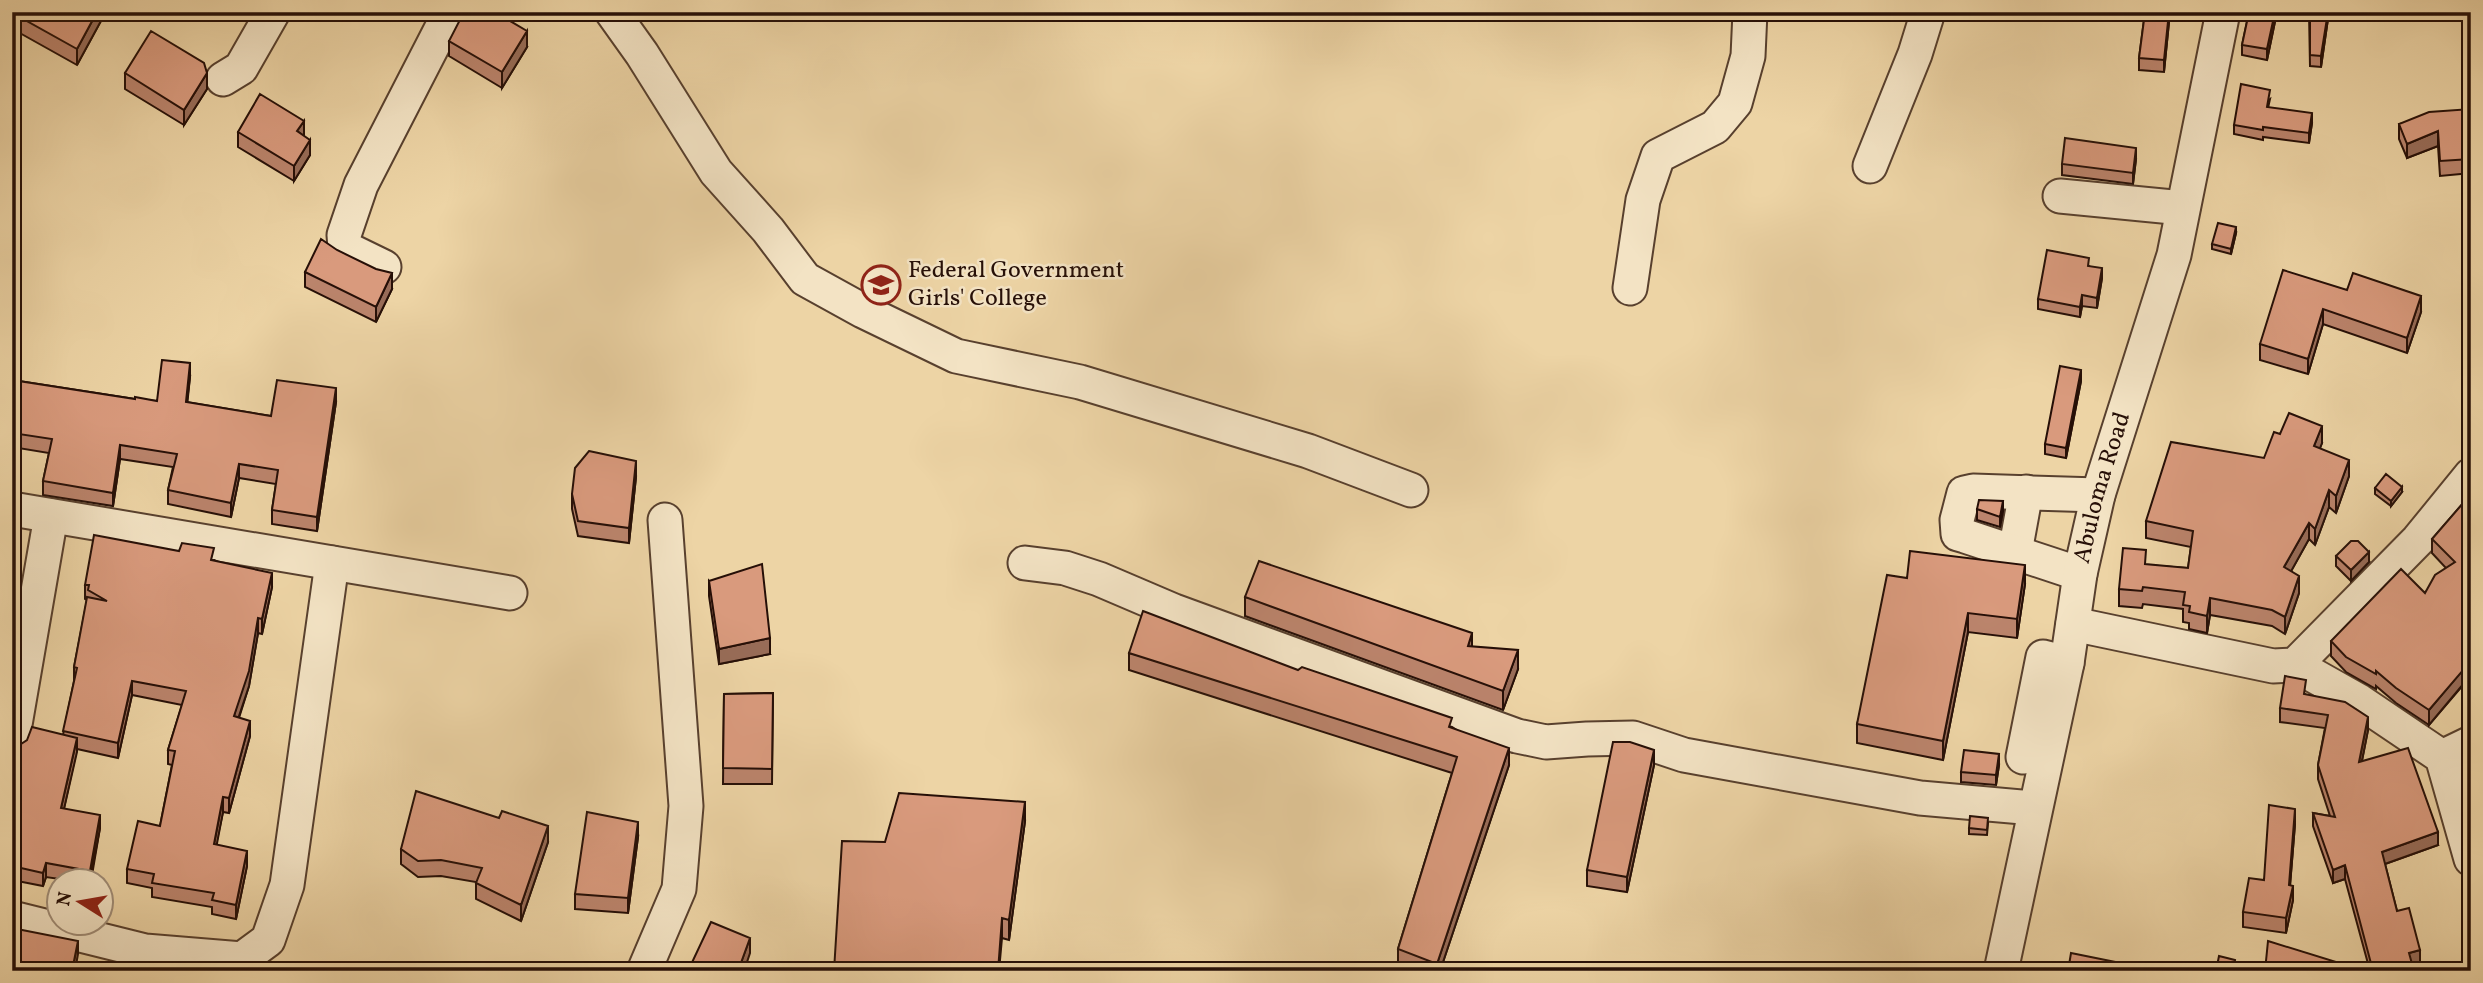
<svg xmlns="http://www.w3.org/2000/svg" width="2483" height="983" viewBox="0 0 2483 983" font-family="Vollkorn,serif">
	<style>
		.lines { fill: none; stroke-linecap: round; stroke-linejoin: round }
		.minor-casing { stroke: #58402e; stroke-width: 37 }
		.minor { stroke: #f3e3c4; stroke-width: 33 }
		.wall { fill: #bb846c; stroke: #260f07; stroke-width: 2 }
		.shaded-wall { fill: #986c58; stroke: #260f07; stroke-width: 2 }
		.building { fill: #d99a7d; stroke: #260f07; stroke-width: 2 }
		.labels { text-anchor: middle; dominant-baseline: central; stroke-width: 5; stroke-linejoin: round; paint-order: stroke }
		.poi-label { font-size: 24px; fill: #260f07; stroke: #f3e3c4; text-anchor: start }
		.street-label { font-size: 24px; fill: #260f07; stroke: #f3e3c4 }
	</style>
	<rect width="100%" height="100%" fill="#edd4a5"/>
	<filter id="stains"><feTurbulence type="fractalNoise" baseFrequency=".00286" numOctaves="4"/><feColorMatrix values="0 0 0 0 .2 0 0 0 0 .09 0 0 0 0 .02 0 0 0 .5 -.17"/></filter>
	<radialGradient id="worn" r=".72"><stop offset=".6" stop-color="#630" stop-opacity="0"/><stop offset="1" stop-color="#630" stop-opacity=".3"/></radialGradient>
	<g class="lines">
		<g class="minor-casing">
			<g id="minor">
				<path d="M612,12l30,42 74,118 52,58 37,49 58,32 93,45 124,26 228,69 103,39"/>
				<path d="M223,79l18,-11 32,-56"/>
				<path d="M1870,166l45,-112 13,-42"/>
				<path d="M2060,196l123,12"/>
				<path d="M384,267l-39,-19 -1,-13 17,-50 89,-173"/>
				<path d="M1630,288l13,-88 15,-44 57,-29 20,-24 13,-47 2,-44"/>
				<path d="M12,509l498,84"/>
				<path d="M2015,552l11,-60"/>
				<path d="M1025,563l40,5 34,11 75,32 343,125 29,6 41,-3 46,-1 51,17 236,43 114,10"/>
				<path d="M2080,574l-115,-38 -7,-2 -1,-14 7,-27 9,-2 125,4"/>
				<path d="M2073,624l200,42 22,-1 64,36 83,56 29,102"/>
				<path d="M2295,665l123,-125 53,-65"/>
				<path d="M12,742l39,-226"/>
				<path d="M2023,757l20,-100 24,6"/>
				<path d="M2442,757l29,-14"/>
				<path d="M12,918l133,33 97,8 26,-19 19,-55 45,-322"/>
				<path d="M644,971l35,-82 7,-83 -21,-286"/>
				<path id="s1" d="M2001,971l66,-308 13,-89 18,-79 76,-240 49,-243"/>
			</g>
		</g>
		<use href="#minor" class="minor"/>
	</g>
	<path class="wall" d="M102,12v7l-25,46 -59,-33v-16z
		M370,12h19l-4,8z
		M2145,12h25l-6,60 -25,-2v-12z
		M2249,12h28l-10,48 -25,-5v-10z
		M2309,12h20l-8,55 -11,-1z
		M449,41l78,6 -25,41 -53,-32z
		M125,73l82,16 -23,36 -59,-36z
		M2270,99l-2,9 44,15 -3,20 -46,-6v3l-29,-6v-9z
		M2471,109v64l-31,3 -2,-30 -31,12 -8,-19v-15z
		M238,132l66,4 6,19 -16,26 -56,-34z
		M2136,159l-3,25 -71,-9v-11z
		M2236,233l-5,21 -19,-5v-5z
		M2089,266l13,12 -5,30 -15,-2 -2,11 -42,-8v-10z
		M305,272l87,17 -16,33 -71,-35z
		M2347,290l74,22 -14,41 -84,-29 -15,50 -48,-14v-16z
		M190,377l-3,25 84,14 65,-14 -19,129 -45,-7v-14l4,-26 -37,-6 -8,39 -63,-13v-14l5,-23 -53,-8 -7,47 -70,-11v-14l6,-28 -37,-6v-67l123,19 22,2z
		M2081,381l-15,77 -21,-4v-10z
		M2280,434l42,9 -2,5 29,28 -13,37 -7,-6 -14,38 -6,-6 -18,32 8,22 -14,41 -13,-8 -62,-11 -3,18 -18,-4v-6l-6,-1v-13l-40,-5 -1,4 -23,-2v-17l27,-24 42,3 3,-21 -45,-9v-17l118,-63z
		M636,477l-7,66 -51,-7 -6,-27v-15z
		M2375,488l27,4 -11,14 -16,-12z
		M2471,494v182l-42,49 -33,-22 -20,-17v3l-30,-17 -15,-16v-15l94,-48 21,-25 -14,-15v-14z
		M1977,509l26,2 -3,16 -23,-7z
		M2336,556l33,6 -18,19 -15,-15z
		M214,560l58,27 -10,47 -4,-1 -9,53 -10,32 11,18 -21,77 -6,-1 -7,33 31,21 -11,53 -24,-5v-7l-60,-10v-9l-25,-5v-14l33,-43 12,-61 -4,-1v-14l14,-45 -50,-10 -14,63 -41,-9 -13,59 36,20 -9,53h-17l-28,-4 -3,9 -31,-6v-46l3,-15h-3v-46l51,-38 11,-54v-14l13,-67 -2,-1v-14z
		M1907,578l118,6 -8,54 -49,-6 -25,128 -86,-17v-19z
		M709,581l61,73 -51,10 -10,-68z
		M1245,597l227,50 46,22 -15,41 -258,-94z
		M1129,653l323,74 57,38 -69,206h-31l-11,-5v-17l54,-176 -323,-103z
		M773,693l-1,91h-49l1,-90z
		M2305,694l63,36 -6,31 76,84 -53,19 12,47 23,52 -8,2 2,6h-44l-25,-92 -12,4 -20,-57v-13l17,3 -12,-37v-14l7,-37 -45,-6v-14z
		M1654,765l-27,127 -40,-6v-16z
		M1999,765l-3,20 -35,-3v-10z
		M499,818l49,24 -27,79 -45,-22v-17l-35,-6 -23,1 -17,-13v-15z
		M1025,821l-16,119 -7,-2 -117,-96z
		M1988,823l-1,12 -18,-1v-6z
		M2295,824l-5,61 3,15 -7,33 -43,-6v-15l21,-32z
		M638,837l-10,76 -53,-4v-15z"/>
	<path class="shaded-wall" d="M97,12h5v7l-25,46v-16z
		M2169,12h1l-6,60v-12z
		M2275,12h2l-10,48v-11z
		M2328,12h1l-8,55v-11z
		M527,31v16l-25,41v-16z
		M207,73v16l-23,36v-15z
		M2312,113v10l-3,20v-10z
		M304,121v15l-7,-5z
		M2438,131v15l-31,12v-14z
		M310,140v15l-16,26v-15z
		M2136,148v11l-3,25v-11z
		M2236,227v6l-5,21v-5z
		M2102,268v10l-5,30v-10z
		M392,273v16l-16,33v-15z
		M2082,295v11l-2,11v-10z
		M2421,296v16l-14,41v-15z
		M2323,309v15l-15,50v-15z
		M190,363v14l-4,39v-14z
		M2081,370v11l-15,77v-10z
		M336,388v14l-19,129v-14z
		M2322,426v17l-8,20v-17z
		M120,445v14l-7,47v-13z
		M2349,460v16l-13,37v-17z
		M636,461v16l-7,66v-15z
		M239,464v14l-8,39v-14z
		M2402,487v5l-11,14v-5z
		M2329,490v17l-14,38v-16z
		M2003,501v10l-3,16v-10z
		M2309,523v16l-25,45v-17z
		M2369,552v10l-18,19v-11z
		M2025,565v19l-8,54v-19z
		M272,573v14l-10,47v-15z
		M2299,576v17l-14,41v-17z
		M2210,598v17l-3,18v-17z
		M1968,613v19l-25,128v-19z
		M258,618v15l-9,53 -15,45v-15z
		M1472,633v19l-4,-6z
		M770,638v16l-51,10v-15z
		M1518,650v19l-15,41v-19z
		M2470,661v15l-41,49v-15z
		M132,681v14l-14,63v-15z
		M2368,717v13l-9,45v-13z
		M250,721v15l-21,77v-15z
		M77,738v14l-16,70v-14z
		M1509,748v17l-69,206h-3v-7z
		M1654,750v15l-27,127v-15z
		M1999,754v11l-3,20v-10z
		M223,797v15l-9,47v-15z
		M1025,802v19l-16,119v-20z
		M2295,809v15l-6,75v-14z
		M100,815v13l-10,53v-10z
		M638,822v15l-10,76v-15z
		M548,826v16l-27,79v-16z
		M2438,832v13l-56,20v-13z
		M247,851v15l-11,53v-14z
		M46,863v14l-3,9v-13z
		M2345,865v14l-12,4v-13z
		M2293,886v14l-7,33v-15z
		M1002,918v20l-3,33h-1z
		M750,938v15l-6,18h-6z
		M78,941v13l-3,17h-3z
		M2420,950v13l-11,3v-13z"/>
	<path class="building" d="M20,12h77l-20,37 -59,-33z
		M464,12h31l32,19 -25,41 -53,-31z
		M2145,12h24l-5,48 -25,-2z
		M2249,12h26l-8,37 -25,-4z
		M2310,12h18l-7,44 -11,-1z
		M151,31l53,32 3,10 -23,37 -59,-37z
		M2241,84l29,6 -3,17 45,6 -3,20 -46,-6v3l-29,-5z
		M260,94l44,27 -7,10 13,9 -16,26 -56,-34z
		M2471,109v50l-31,2 -2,-30 -31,13 -8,-20 30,-12z
		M2065,138l71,10 -3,25 -71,-9z
		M2218,223l18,4 -5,22 -19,-5z
		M321,239l16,11 39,19 16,4 -16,34 -71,-35z
		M2047,250l42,8 -1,8 14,2 -5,30 -15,-3 -2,12 -42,-8z
		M2283,270l64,20 6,-17 68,23 -14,42 -84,-29 -15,50 -48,-15z
		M162,360l28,3 -4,39 85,14 6,-36 59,8 -19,129 -45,-7 6,-40 -39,-6 -8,39 -63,-13 9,-36 -57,-9 -7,48 -70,-12 9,-42 -40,-6v-53l123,19v-2l22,4z
		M2060,366l21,4 -15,78 -21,-4z
		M2289,413l33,13 -8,20 35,14 -13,36 -7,-6 -14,39 -6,-6 -25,44 15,9 -14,41 -13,-7 -62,-12 -3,18 -18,-4 1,-6 -7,-1 2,-13 -42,-5 -1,4 -23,-2 4,-41 23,2 -1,14 43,4 5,-37 -47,-10 25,-79 93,16 10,-26 6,2z
		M589,451l47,10 -7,67 -51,-7 -6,-27 3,-26z
		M2386,474l16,13 -11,14 -16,-13z
		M2471,494v167l-42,49 -33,-22 -20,-17v3l-30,-17 -15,-16 70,-72 24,24 10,-18 20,-13 -23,-23z
		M1979,500l24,1 -3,16 -23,-8z
		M94,535l85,16 3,-8 32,5 -3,12 61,13 -10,46 -4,-1 -9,53 -15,45 16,5 -21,77 -6,-1 -9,47 33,7 -11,54 -24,-5 2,-7 -62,-10 2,-9 -27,-5 11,-48 22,5 15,-75 -7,-1 18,-59 -54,-10 -14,62 -55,-12 14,-63 -3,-1 13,-70 20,4 -19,-11 1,-5h-4z
		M2351,541h7l11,11 -18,18 -15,-14z
		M1910,551l115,14 -8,54 -49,-6 -25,128 -86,-17 30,-149 20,3z
		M1259,561l213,72 -4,13 50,4 -15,41 -258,-94z
		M762,564l8,74 -51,11 -10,-68z
		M1143,611l155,59 4,-3 150,51 -3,9 60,21 -72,216 -39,-15 59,-192 -328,-104z
		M2285,676l21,4 -2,14 41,8 23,15 -9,45 49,-14 30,84 -56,20 15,59 12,-3 11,42 -11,3 5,18h-41l-28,-106 -12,5 -20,-57 22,4 -17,-52 10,-50 -48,-7z
		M773,693l-1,76 -49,-1 1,-74z
		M32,727l45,11 -16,70 39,7 -10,56 -44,-8 -3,10 -31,-7v-32l5,-28 -5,-1v-32l6,-27 9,-6z
		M1613,742h17l24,8 -27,127 -40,-7z
		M1964,750l35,4 -3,21 -35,-3z
		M416,791l83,27 3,-7 46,15 -27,79 -45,-22 6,-15 -41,-8 -23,1 -17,-12z
		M899,793l126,9 -16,118 -7,-2 -4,53h-164l8,-130 43,1z
		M2269,805l26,4 -6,76 4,1 -7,32 -43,-6 6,-34 15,2z
		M587,812l51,10 -10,76 -53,-4z
		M1970,816l18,2 -1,12 -18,-2z
		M711,922l39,16 -12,33h-50z
		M12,928l66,13 -6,30h-60z
		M2268,941l97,30h-100z
		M2071,953l89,18h-92z
		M2219,956l16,4 -2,11h-17z"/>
	<defs>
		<g id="university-ring" transform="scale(2.0125)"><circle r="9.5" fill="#f3e3c4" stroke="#8f2418" stroke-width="1.5"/><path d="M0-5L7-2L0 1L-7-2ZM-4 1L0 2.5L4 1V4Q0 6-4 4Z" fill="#8f2418"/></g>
	</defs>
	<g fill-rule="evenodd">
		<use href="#university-ring" x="881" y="285"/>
	</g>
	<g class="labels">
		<g class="poi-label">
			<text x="908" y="271">Federal Government<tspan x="908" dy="28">Girls' College</tspan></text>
		</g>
		<g class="street-label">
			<text stroke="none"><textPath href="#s1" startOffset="494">Abuloma Road</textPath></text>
		</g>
	</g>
	<rect width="2483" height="983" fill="none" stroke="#edd4a5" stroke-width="42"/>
	<rect x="14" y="14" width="2455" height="955" fill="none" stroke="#260f07" stroke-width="3.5"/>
	<rect x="21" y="21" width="2441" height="941" fill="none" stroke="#260f07" stroke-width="2"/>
	<g transform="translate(80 902) rotate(281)"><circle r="33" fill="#f3e3c4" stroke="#a18e78" stroke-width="2"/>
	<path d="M0-5L12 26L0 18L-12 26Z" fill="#8f2418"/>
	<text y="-10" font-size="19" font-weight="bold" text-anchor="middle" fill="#260f07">N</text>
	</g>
	<rect width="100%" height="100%" filter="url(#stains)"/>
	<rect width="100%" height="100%" fill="url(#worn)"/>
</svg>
